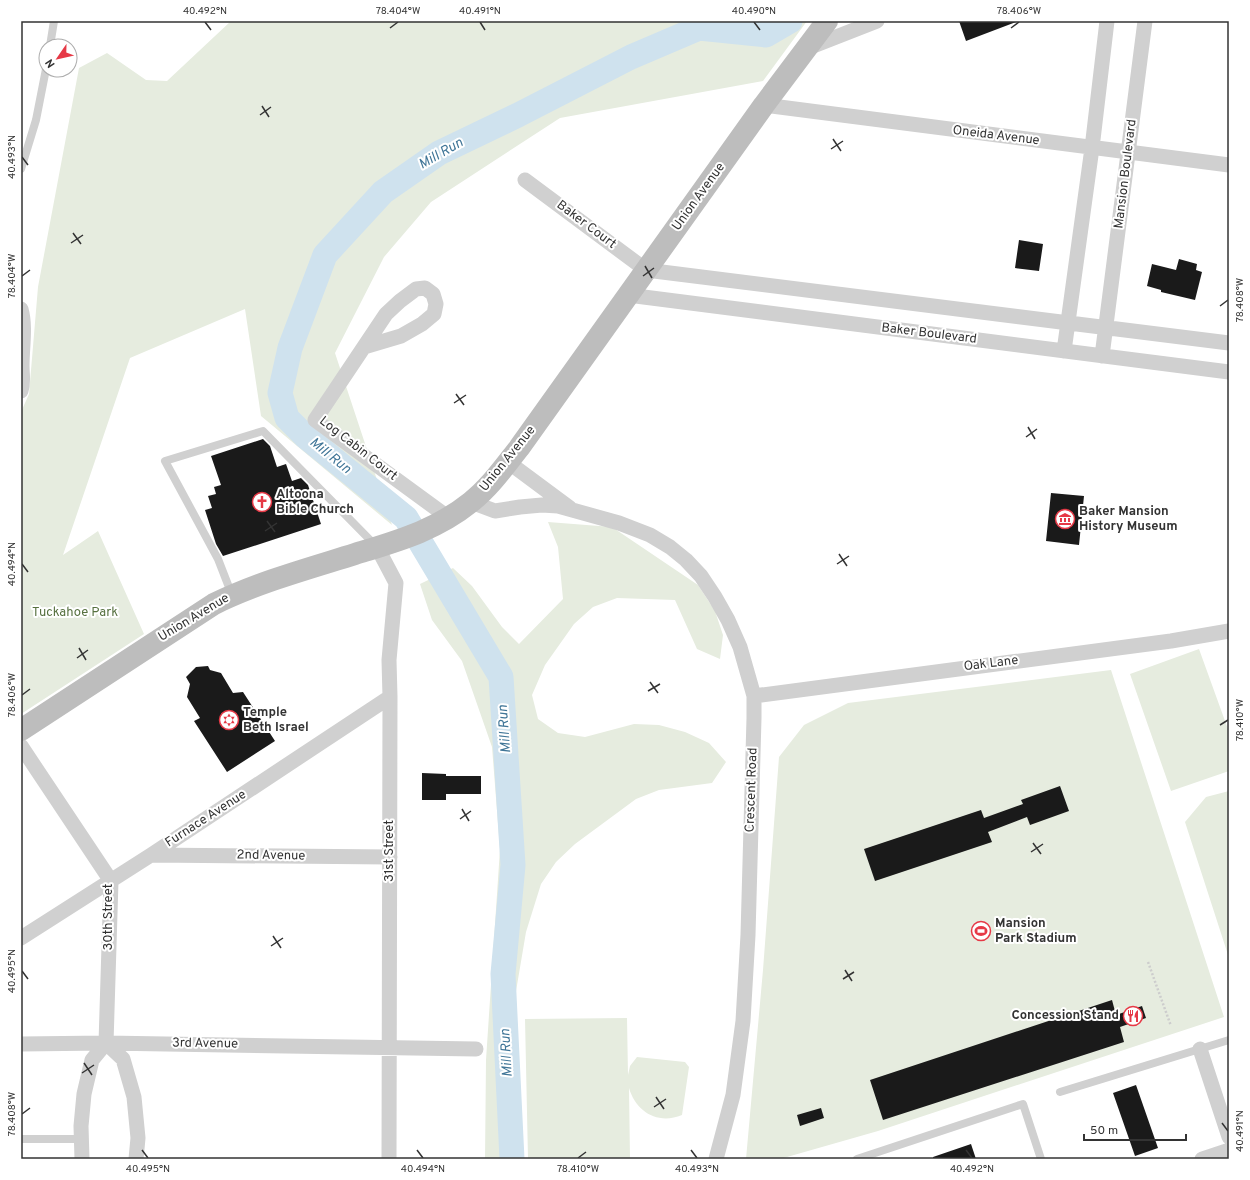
<svg xmlns="http://www.w3.org/2000/svg" width="1250" height="1180" viewBox="0 0 1250 1180" font-family="Overpass,sans-serif">
	<style>
		.green { fill: #e6ecdf }
		.lines { fill: none; stroke-linecap: round; stroke-linejoin: round }
		.river { stroke: #cfe2ee; stroke-width: 25 }
		.building { fill: #1a1a1a }
		.path { stroke: #cdcdcd; stroke-width: 2.5; stroke-dasharray: 2 2; stroke-linecap: butt }
		.lane { stroke: #d0d0d0; stroke-width: 8 }
		.street { stroke: #d0d0d0; stroke-width: 15 }
		.secondary { stroke: #bdbdbd; stroke-width: 22 }
		.ticks { fill: none; stroke: #333; stroke-width: 1.5 }
		.labels { text-anchor: middle; dominant-baseline: central; stroke-width: 4; stroke-linejoin: round; paint-order: stroke }
		.street-label { font-size: 13px; fill: #333; stroke: #fff }
		.poi-label { font-size: 13px; font-weight: bold; fill: #333; stroke: #fff; text-anchor: start }
		.park-label { font-size: 13px; fill: #56703f; stroke: #fff }
		.water-label { font-size: 14px; font-style: italic; fill: #3f7597; stroke: #fff }
		.neatline { fill: none; stroke: #333; stroke-width: 1.5 }
		.ticks-label { font-size: 10px; text-anchor: middle; fill: #333 }
	</style>
	<rect width="100%" height="100%" fill="#fff"/>
	<path class="green" d="M231,21h576l-44,60 -203,37 -129,84 -47,55 -49,96 57,172 -131,-109 -16,-107 -115,49 -67,197 35,-24 46,103 -123,80v-302l8,-18 9,-107 41,-219 28,-15 39,27 21,1z
		M548,522l64,5 86,58 17,26 8,24 -3,24 -23,-10 -22,-49 -58,-2 -24,9 -19,17 -29,41 -13,30 6,24 20,14 27,4 49,-13 25,1 26,7 24,11 17,19 -14,21 -53,7 -23,9 -61,45 -19,18 -15,22 -15,48 -12,71 5,156h-34l1,-99 14,-211 -8,-102 -30,-86 -30,-41 -12,-36 33,-16 19,18 30,41 17,17 44,-45 -5,-52z
		M1199,649l30,83v39l-58,20 -41,-117z
		M1111,670l113,347 -346,114 -98,28h-34l17,-189 16,-213 25,-32 44,-22z
		M1229,791v167l-44,-136 21,-25z
		M627,1018l1,57 2,-9 7,-9 48,5 4,5 -7,48c-24,10 -46,-3 -53,-27l1,71h-102l-3,-140z"/>
	<g class="lines">
		<path class="river" d="M512,1159l-9,-185 10,-109 -12,-188 -95,-159 -101,-82 -18,-18 -7,-25 10,-45 35,-93 58,-63 56,-39 79,-38 113,-58 68,-29 67,7 24,-14"/>
	</g>
	<path class="building" d="M959,21h57v1l-50,19z
		M1019,240l24,4 -4,27 -24,-3z
		M1179,259l18,5 -1,6 6,2 -7,28 -34,-8v-2l-14,-4 5,-22 24,6z
		M263,439l7,7 7,21 9,-3 6,17 9,-3 7,7 13,39 -98,32 -7,-12 -11,-34 7,-2 -4,-12 8,-2 -2,-7 7,-2 -10,-29z
		M1051,493l33,3 -5,49 -33,-4z
		M208,666l2,4 11,3 12,20 10,-1 32,49 -48,31 -33,-51 6,-3 -13,-21 3,-13 -4,-7 10,-10z
		M422,773l24,1v2h35v18h-35v6h-24z
		M1060,786l9,25 -39,14 -3,-8 -39,15 4,10 -117,39 -11,-32 117,-39 3,8 39,-14 -2,-4z
		M1112,1000l4,15 26,-9 4,12 -26,9 4,15 -241,78 -13,-40z
		M1136,1085l22,63 -23,8 -22,-63z
		M821,1108l3,10 -24,8 -3,-11z
		M971,1144l5,15h-43v-2z"/>
	<g class="lines">
		<path class="path" d="M1148,962l23,64"/>
		<path class="lane" d="M50,46l4,-25
			M21,169l15,-49 10,-51
			M232,595l-14,-36 -53,-98 98,-30 112,114
			M1060,1092l169,-52
			M21,1139h60
			M857,1159l166,-55 18,55"/>
		<path class="street" d="M808,48l69,-27
			M764,105l465,60
			M525,180l121,90 583,73
			M628,295l601,77
			M21,309c5,18 1,38 1,57 0,9 2,16 -1,25
			M364,347l37,-11 21,-12 12,-10 2,-10 -3,-10 -8,-6 -9,1 -16,12 -14,13 -71,106 134,98
			M1064,351l28,-203 15,-127
			M1102,356l43,-335
			M508,462l62,46
			M471,502l24,9 25,-4 22,-2 16,1 61,17 31,12 20,12 16,13 15,16 14,21 13,23 12,27 14,49v22l-6,217 -5,86 -10,74 -17,64
			M377,547l19,36 -7,77 1,37 -1,462
			M754,696l417,-55 58,-10
			M21,746l90,135 -5,162 -14,17 -8,34 -3,32 1,33
			M151,855l239,2
			M21,938l130,-83 239,-158
			M106,1043l17,16 11,38 4,41 -2,21
			M21,1044l85,-1 370,6
			M1200,1049l29,88
			M1202,1159l27,-9"/>
		<path class="secondary" d="M21,730l193,-126c45,-22 93,-35 141,-50 42,-13 80,-23 116,-52 19,-15 33,-35 48,-54l245,-343 63,-84"/>
	</g>
	<path class="ticks" d="M205,22l6,8M480,22l5,8M754,22l6,8M390,28l8,-6M1011,28l8,-6M262,106l7,11M260,115l11,-8M833,139l8,12M831,149l12,-8M22,157l6,8M73,233l8,11M71,243l12,-8M645,266l7,12M22,276l8,-6M643,276l11,-8M1220,306l8,-6M456,394l8,11M454,403l12,-8M1028,427l7,12M1026,437l11,-8M267,521l8,11M265,531l12,-8M839,554l8,12M22,564l6,8M837,564l12,-8M79,648l7,12M77,658l11,-8M650,682l8,11M648,691l12,-7M22,695l8,-6M1220,725l8,-5M462,809l7,12M460,819l11,-8M1033,843l8,11M1031,852l12,-8M273,936l8,12M271,946l12,-8M845,970l7,11M22,971l6,8M843,979l11,-7M84,1063l8,12M82,1073l12,-8M656,1097l8,12M654,1107l12,-8M22,1114l8,-6M1222,1123l6,8M142,1150l6,8M417,1150l6,8M691,1150l6,8M966,1150l6,8M578,1158l8,-6"/>
	<defs>
		<g id="church-ring" transform="scale(1)"><circle r="9.5" fill="#fff" stroke="#e63946" stroke-width="1.5"/><path d="M-1.2-6h2.4v3.5h3.3v2.4h-3.3V6h-2.4V-.1h-3.3v-2.4h3.3Z" fill="#e63946"/></g>
		<g id="museum-ring" transform="scale(1)"><circle r="9.5" fill="#fff" stroke="#e63946" stroke-width="1.5"/><path d="M0-6L6-3V-2H-6V-3ZM-5-1h2V3h-2ZM-1-1h2V3h-2ZM3-1h2V3H3ZM-6 4H6V6H-6Z" fill="#e63946"/></g>
		<g id="synagogue-ring" transform="scale(1)"><circle r="9.5" fill="#fff" stroke="#e63946" stroke-width="1.5"/><path d="M0-6.5L5.6 3.2H-5.6ZM0 6.5L5.6-3.2H-5.6Z" fill="#e63946"/></g>
		<g id="stadium-ring" transform="scale(1)"><circle r="9.5" fill="#fff" stroke="#e63946" stroke-width="1.5"/><path d="M0-5a6.5 5 0 1 0 0 10a6.5 5 0 1 0 0-10ZM-3.5-1.8h7v3.6h-7Z" fill="#e63946"/></g>
		<g id="restaurant-ring" transform="scale(1)"><circle r="9.5" fill="#fff" stroke="#e63946" stroke-width="1.5"/><path d="M-5-6h1v4h1v-4h1v4h1v-4h1v5L-1.5 .5V6h-2V.5L-5-1ZM5-6V6H3V1.5H1.5Q1.5-4 5-6Z" fill="#e63946"/></g>
	</defs>
	<g fill-rule="evenodd">
		<use href="#church-ring" x="262" y="502"/>
		<use href="#museum-ring" x="1065" y="519"/>
		<use href="#synagogue-ring" x="229" y="720"/>
		<use href="#stadium-ring" x="981" y="931"/>
		<use href="#restaurant-ring" x="1133" y="1016"/>
	</g>
	<g class="labels">
		<g class="street-label">
			<text transform="translate(996 136) rotate(7)">Oneida Avenue</text>
			<text transform="translate(1126 174) rotate(-83)">Mansion Boulevard</text>
			<text transform="translate(699 197) rotate(-54)">Union Avenue</text>
			<text transform="translate(586 225) rotate(37)">Baker Court</text>
			<text transform="translate(929 334) rotate(7)">Baker Boulevard</text>
			<text transform="translate(358 449) rotate(38)">Log Cabin Court</text>
			<text transform="translate(508 459) rotate(-51)">Union Avenue</text>
			<text transform="translate(194 618) rotate(-31)">Union Avenue</text>
			<text transform="translate(991 664) rotate(-7)">Oak Lane</text>
			<text transform="translate(752 790) rotate(-88)">Crescent Road</text>
			<text transform="translate(206 819) rotate(-33)">Furnace Avenue</text>
			<text transform="translate(390 851) rotate(-90)">31st Street</text>
			<text transform="translate(271 856) rotate(1)">2nd Avenue</text>
			<text transform="translate(109 917) rotate(-90)">30th Street</text>
			<text transform="translate(205 1044) rotate(1)">3rd Avenue</text>
		</g>
		<g class="poi-label">
			<text x="276" y="495">Altoona<tspan x="276" dy="15">Bible Church</tspan></text>
			<text x="1079" y="512">Baker Mansion<tspan x="1079" dy="15">History Museum</tspan></text>
			<text x="243" y="713">Temple<tspan x="243" dy="15">Beth Israel</tspan></text>
			<text x="995" y="924">Mansion<tspan x="995" dy="15">Park Stadium</tspan></text>
			<text x="1119" y="1016" text-anchor="end">Concession Stand</text>
		</g>
		<g class="park-label">
			<text x="75" y="613">Tuckahoe Park</text>
		</g>
		<g class="water-label">
			<text transform="translate(441 154) rotate(-30)">Mill Run</text>
			<text transform="translate(330 456) rotate(39)">Mill Run</text>
			<text transform="translate(505 729) rotate(-94)">Mill Run</text>
			<text transform="translate(507 1053) rotate(-93)">Mill Run</text>
		</g>
	</g>
	<rect width="1250" height="1180" fill="none" stroke="#ffffff" stroke-width="44"/>
	<g transform="translate(58 58) rotate(236)"><circle r="19" fill="#ffffff" stroke="#adadad"/>
	<path d="M0-3L7 15L0 10L-7 15Z" fill="#e63946"/>
	<text y="-6" font-size="11" font-weight="bold" text-anchor="middle" fill="#333333">N</text>
	</g>
	<path d="M1084 1134v6h102v-6" fill="none" stroke="#333333" stroke-width="2"/>
	<text x="1090" y="1134" font-size="12" fill="#333333" stroke="#ffffff" stroke-width="3" paint-order="stroke">50 m</text>
	<rect x="22" y="22" width="1206" height="1136" class="neatline"/>
	<g class="ticks-label">
		<text x="205" y="14">40.492°N</text>
		<text x="398" y="14">78.404°W</text>
		<text x="480" y="14">40.491°N</text>
		<text x="754" y="14">40.490°N</text>
		<text x="1019" y="14">78.406°W</text>
		<text transform="translate(11 157) rotate(-90)" y="4">40.493°N</text>
		<text transform="translate(11 276) rotate(-90)" y="4">78.404°W</text>
		<text transform="translate(1239 300) rotate(-90)" y="4">78.408°W</text>
		<text transform="translate(11 564) rotate(-90)" y="4">40.494°N</text>
		<text transform="translate(11 695) rotate(-90)" y="4">78.406°W</text>
		<text transform="translate(1239 720) rotate(-90)" y="4">78.410°W</text>
		<text transform="translate(11 971) rotate(-90)" y="4">40.495°N</text>
		<text transform="translate(11 1114) rotate(-90)" y="4">78.408°W</text>
		<text transform="translate(1239 1131) rotate(-90)" y="4">40.491°N</text>
		<text x="148" y="1172">40.495°N</text>
		<text x="423" y="1172">40.494°N</text>
		<text x="578" y="1172">78.410°W</text>
		<text x="697" y="1172">40.493°N</text>
		<text x="972" y="1172">40.492°N</text>
	</g>
</svg>
